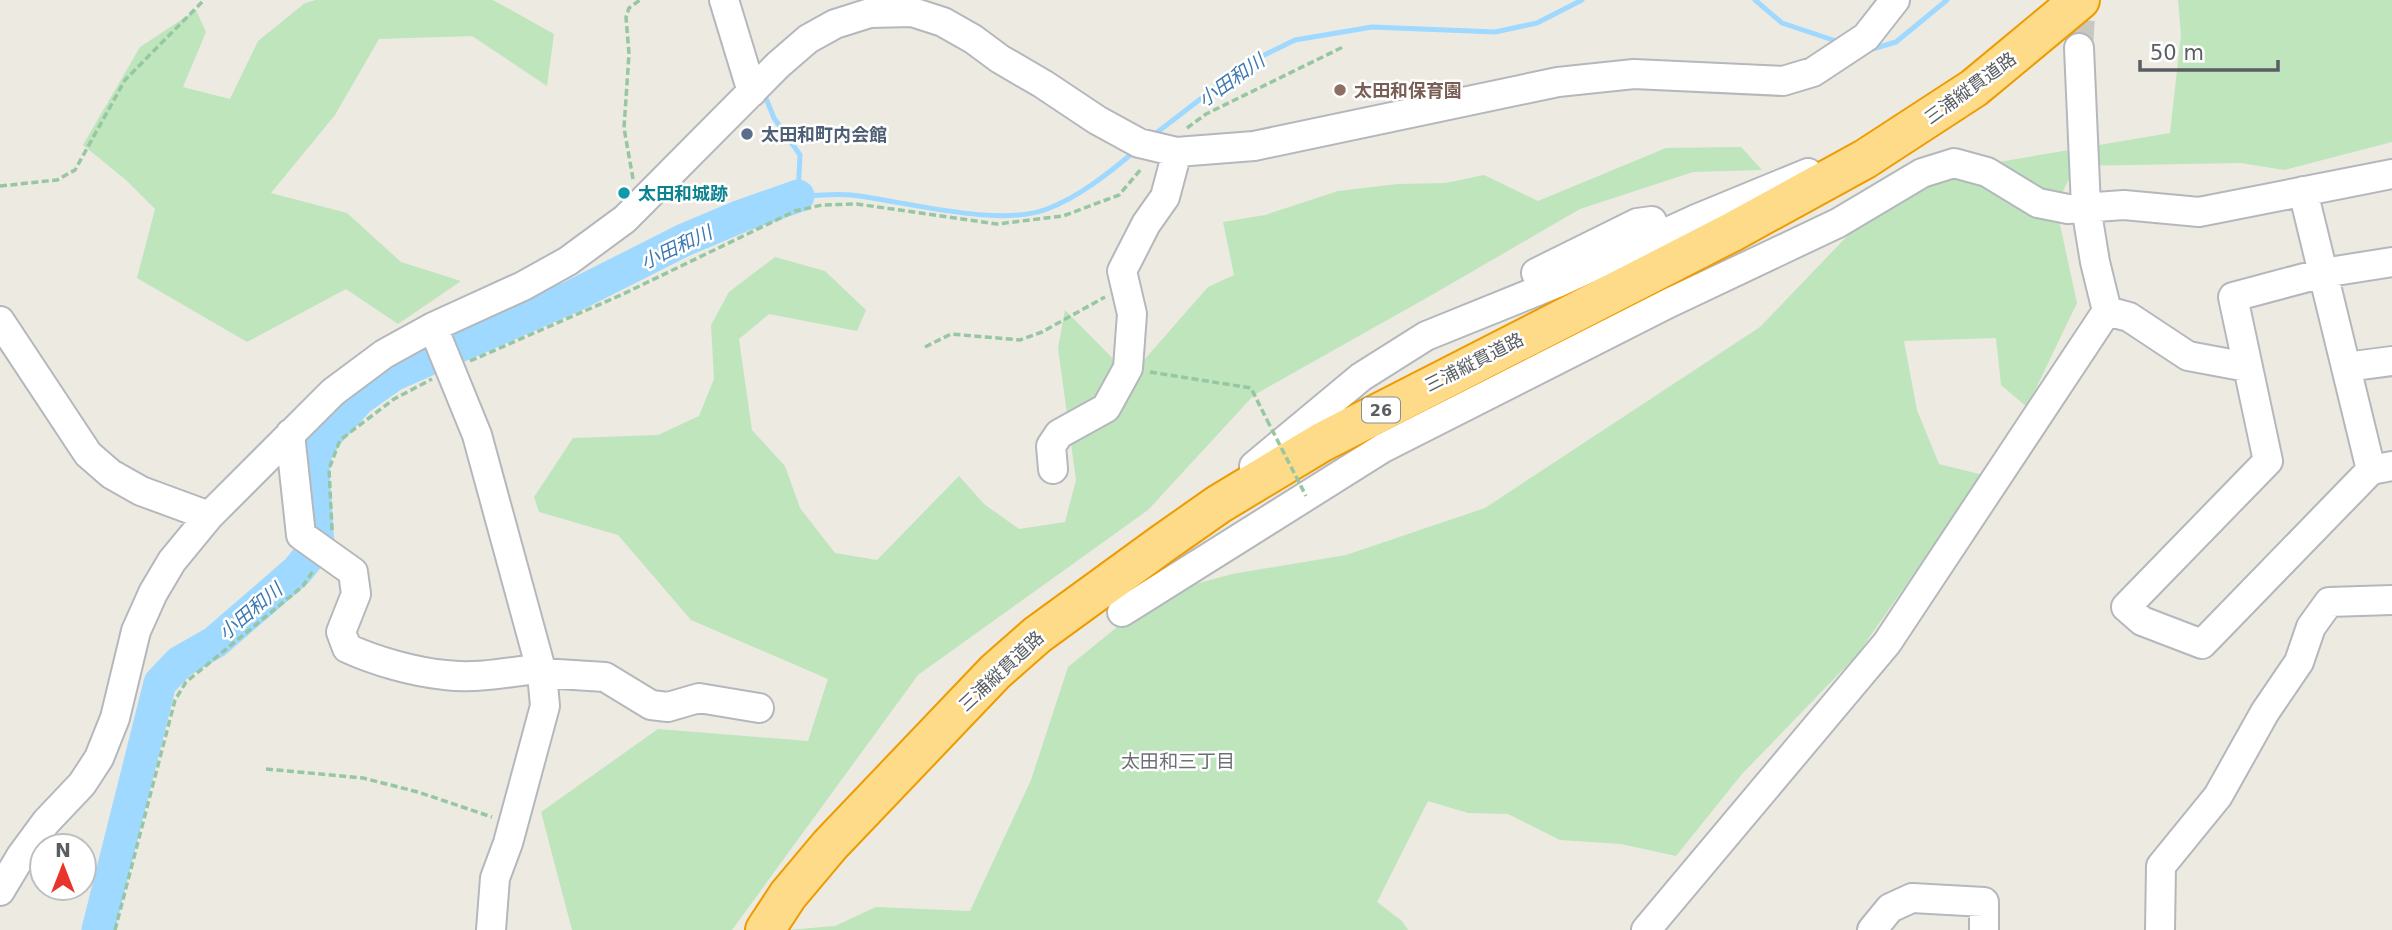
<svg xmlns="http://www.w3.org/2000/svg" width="2392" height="930" viewBox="0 0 2392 930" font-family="'DejaVu Sans','Noto Sans JP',sans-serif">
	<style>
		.green { fill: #bfe5bd }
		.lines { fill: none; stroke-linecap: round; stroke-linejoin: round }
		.stream { stroke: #9fd9ff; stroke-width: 5 }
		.river { stroke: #9fd9ff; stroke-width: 33 }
		.minor-tunnel { stroke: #c8c7c1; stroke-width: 28; stroke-dasharray: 28 14; stroke-linecap: butt }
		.minor-casing { stroke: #b4b8bc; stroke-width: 32 }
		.highway-casing { stroke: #ee9b00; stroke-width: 42 }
		.path { stroke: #96c6a2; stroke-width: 3.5; stroke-dasharray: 7 3.5; stroke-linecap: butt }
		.minor { stroke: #fff; stroke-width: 28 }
		.highway { stroke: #fddb88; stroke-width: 38 }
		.path-bridge { stroke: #96c6a2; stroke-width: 3.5; stroke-dasharray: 7 3.5; stroke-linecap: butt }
		.education-dot { fill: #8d6e63; stroke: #fff; stroke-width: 2.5 }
		.service-dot { fill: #5c6f8a; stroke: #fff; stroke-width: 2.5 }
		.culture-dot { fill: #0f9aa8; stroke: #fff; stroke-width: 2.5 }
		.labels { text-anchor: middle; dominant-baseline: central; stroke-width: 5; stroke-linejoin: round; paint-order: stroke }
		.shield { fill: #fff; stroke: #8c8e91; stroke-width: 2 }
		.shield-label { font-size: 16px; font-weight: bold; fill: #5a5e62 }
		.street-label { font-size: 18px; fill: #5a5e62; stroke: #fff }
		.education-label { font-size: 18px; font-weight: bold; fill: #785e54; stroke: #fff; text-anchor: start }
		.service-label { font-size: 18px; font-weight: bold; fill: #4e5e75; stroke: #fff; text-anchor: start }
		.culture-label { font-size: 18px; font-weight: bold; fill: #0d838f; stroke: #fff; text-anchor: start }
		.water-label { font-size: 19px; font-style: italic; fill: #3d79b0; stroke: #fff }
		.neighbourhood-label { font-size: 19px; fill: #6b7074; stroke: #fff }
	</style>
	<rect width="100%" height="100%" fill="#edeae1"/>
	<path class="green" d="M316,0h177l61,34 -7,52 -75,-50 -93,3 -44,76 -64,78 76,20 54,49 60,19 -63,43 -52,-35 -99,53 -110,-64 18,-69 -29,-29 -43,-35 57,-98 56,-37 10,22 -23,55 47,12 28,-58 47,-38z
		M2178,0h214v142l-108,28 -43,-7 -166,3 -19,40 21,97 -50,104 -26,-22 -5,-47 -92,3 13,69 22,54 44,11 -126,180 -115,119 -66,82 -55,-12 -61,-4 -52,-26 -40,-1 -40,-12 -51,101 25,19 6,9h-620l47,-4 41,-19 94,4 61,-131 37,-113 49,-40 71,-41 44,-12 114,-19 139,-47 275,-181 119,-124 96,-37 195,-33 11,-98z
		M1741,147l21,23 -69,2 -113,37 -150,87 -176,99 -106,115 -230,165 -186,255h-160l-31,-118 117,-83 150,12 20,-62 -137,-59 -73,-85 -79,-23 -5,-15 39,-59 85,-3 41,-19 15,-37 -3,-54 18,-33 46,-35 50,14 41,39 -9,21 -88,-17 -30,25 13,91 33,36 15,42 35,45 42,7 82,-84 25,28 35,25 46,-7 11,-42 -18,-132 7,-38 65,66 78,-89 26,-12 -11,-53 42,-7 73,-24 60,-7 48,-1 38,-8 54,26 128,-53z"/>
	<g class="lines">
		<path class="stream" d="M1755,0l27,23 57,19
			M1869,50l27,-8 51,-42
			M763,91l11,27 26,37 -2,41c17,0 36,-3 53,-1 53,6 147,33 196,14 32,-12 62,-36 88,-58
			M1151,137l95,-73 49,-24 77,-13 123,5 42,-9 45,-23"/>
		<path class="river" d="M98,930l62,-247 20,-21 35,-20 82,-71 21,-26 -5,-75 3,-18 11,-18 32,-35 34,-24 180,-79 111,-56 57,-24 57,-20"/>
		<path class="minor-tunnel" d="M2079,48l3,-48"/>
		<g class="minor-casing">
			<path id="minor" d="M724,0l28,92
				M2303,191l68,279
				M2392,262l-69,11 -90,24 35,164 -142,146 16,14 60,23 169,-174 21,-4
				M1536,273l101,-50 15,-2
				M2107,311l22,6 59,39 59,11
				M0,321l88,133 23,20 30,17 68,25
				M433,327l44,108 65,238 3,33 -37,137 -13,35 -4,52
				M2346,367l46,-6
				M290,434l11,101 52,37 3,22 -15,38 6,16c28,13 67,24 98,27 32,4 66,-3 97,-7
				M1254,466l107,-89 65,-41 131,-53 139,-64 112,-46
				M1053,469l-2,-23 8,-12 47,-26 22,-40 4,-54 -10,-43 24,-47 19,-27 12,-45
				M1122,612l261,-164 286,-145 169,-80 84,-50 32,-10 33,9 51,31 30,6 56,-4 75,7 193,-38
				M542,673l63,4 46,28 17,2 31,-9 60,10
				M0,891l21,-35 25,-34 36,-38 17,-26 16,-40 21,-87 17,-38 19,-32 37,-45 124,-124 51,-38 49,-27 90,-41 45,-25 57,-42 153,-154 30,-26 27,-15 35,-11 42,-1 31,10 30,17 27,20 43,25 54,36 42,23 38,9 77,-6 304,-64 76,-8 149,7 30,-9 53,-35 29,-37
				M1646,930l241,-287 220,-332 -12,-49 -9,-55 -7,-159
				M1872,930l18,-22 22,-10 72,4v28
				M2160,930l1,-64 57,-70 47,-84 34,-50 12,-35 18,-25 63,-2"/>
		</g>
		<g class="highway-casing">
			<path id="highway" d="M765,930l23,-35 42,-50 165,-173 42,-37 125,-91 57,-40 103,-62 410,-210 133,-73 109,-71 106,-88"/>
		</g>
		<path class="path" d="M1187,128l19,-14 139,-68
			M633,179l-9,-51 5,-74 -3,-37 3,-9 11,-8
			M0,186l57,-6 18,-10 50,-90 79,-80
			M925,347l26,-13 69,6 22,-8 63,-35
			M470,361l151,-66 174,-84 27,-6 35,-1 140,20 66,-8 56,-21 23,-27
			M1150,372l101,16 16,32
			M332,530l-3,-61 11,-29 54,-41 38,-20
			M266,769l97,9 55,14 74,25
			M115,930l60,-230 11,-18 117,-96 10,-15"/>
		<use href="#minor" class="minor"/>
		<use href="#highway" class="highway"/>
		<path class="path-bridge" d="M1267,420l39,76"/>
	</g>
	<circle class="education-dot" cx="1340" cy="90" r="7"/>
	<circle class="service-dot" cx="747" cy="134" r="7"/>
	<circle class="culture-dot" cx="624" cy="193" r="7"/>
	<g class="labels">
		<rect class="shield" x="1362" y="397.5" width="38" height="25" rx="5"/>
		<g class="shield-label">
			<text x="1381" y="410">26</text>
		</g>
		<g class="street-label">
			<text transform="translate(1970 88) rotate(-36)">三浦縦貫道路</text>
			<text transform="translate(1474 362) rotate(-27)">三浦縦貫道路</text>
			<text transform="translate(1001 671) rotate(-43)">三浦縦貫道路</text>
		</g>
		<g class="education-label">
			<text x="1354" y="90">太田和保育園</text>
		</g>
		<g class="service-label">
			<text x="761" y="134">太田和町内会館</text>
		</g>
		<g class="culture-label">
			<text x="638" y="193">太田和城跡</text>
		</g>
		<g class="water-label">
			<text transform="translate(1231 80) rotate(-35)">小田和川</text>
			<text transform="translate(676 247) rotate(-25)">小田和川</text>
			<text transform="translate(250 611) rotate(-40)">小田和川</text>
		</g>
		<g class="neighbourhood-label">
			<text x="1178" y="761">太田和三丁目</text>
		</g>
	</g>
	<g transform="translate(63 867)"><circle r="33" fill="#ffffff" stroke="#bdbfc0" stroke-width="2"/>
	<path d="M0-5L12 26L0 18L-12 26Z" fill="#e9332b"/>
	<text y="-10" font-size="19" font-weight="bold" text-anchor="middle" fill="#5a5e62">N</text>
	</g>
	<path d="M2140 60v10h138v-10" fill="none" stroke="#5a5e62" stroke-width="3.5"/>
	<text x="2150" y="60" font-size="21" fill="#5a5e62" stroke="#ffffff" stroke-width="5" paint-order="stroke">50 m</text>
</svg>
